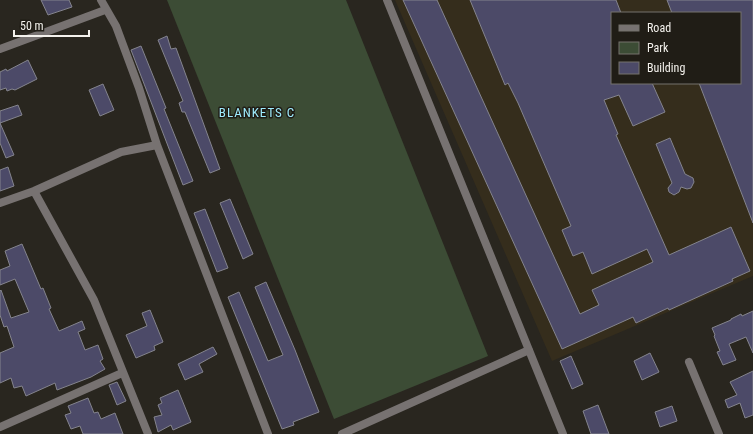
<svg xmlns="http://www.w3.org/2000/svg" width="753" height="434" viewBox="0 0 753 434" font-family="'Roboto Condensed',sans-serif">
	<style>
		.industrial { fill: #352d1c; fill-rule: evenodd }
		.green { fill: #3c4c35 }
		.building { fill: #4c4a68; stroke: #84848d }
		.lines { fill: none; stroke-linecap: round; stroke-linejoin: round }
		.minor { stroke: #777271; stroke-width: 8 }
		.labels { text-anchor: middle; dominant-baseline: central; stroke-width: 3; stroke-linejoin: round; paint-order: stroke }
		.quarter-label { font-size: 13px; letter-spacing: 1px; fill: #9eecfd; stroke: #201d16 }
	</style>
	<rect width="100%" height="100%" fill="#29261f"/>
	<path class="industrial" d="M395,0h358v276l-201,85zM612,13h128v70h-128z"/>
	<path class="green" d="M167,0h179l142,356 -154,63z"/>
	<path class="building" d="M41,0h28l3,7 -24,8z
		M403,0h34l143,314 19,-9 -7,-15 61,-28 -6,-13 -55,25 -9,-22 -10,4 -11,-26 9,-4 -53,-123 -10,-20 -3,2 -35,-85h146l5,13h-9v70h40l13,29 -32,14 -14,-31 -15,5 14,34 -2,1 53,120 62,-28 19,44 -18,8 1,2 -64,29 -1,-2 -32,15 -3,-6 -71,32z
		M667,0h86v223l-54,-140h41v-70h-68z
		M167,36l4,13 5,-1 44,121 -10,4 -25,-61h-3l-3,-9 4,-2 -25,-61z
		M141,46l25,62 -2,1 29,72 -10,4 -52,-135z
		M28,60l9,19 -22,11 -3,-1 -5,2 -1,-3 -6,2v-18l6,-3 1,2z
		M103,84l11,26 -14,6 -11,-26z
		M18,105l4,10 -22,8v-12z
		M0,123l14,32 -8,3 -6,-15z
		M670,138l15,36 8,4 1,4 -3,6 -4,1 -6,-2 -2,5 -5,3 -5,-3 -1,-4 4,-5 -16,-39z
		M8,167l6,19 -14,5v-21z
		M230,199l23,55 -10,5 -23,-56z
		M205,209l23,59 -11,4 -23,-59z
		M22,244l19,45 2,-1 8,20 -2,1 10,22 23,-10 3,8 -7,3 7,18 13,-5 5,14 -3,2 5,8 -14,8 -34,13 -2,-7 -29,13 -4,-10 -8,2 -3,-10 -11,5v-30l14,-6 -7,-21 -3,1 -4,-12v-24l1,-1 10,28 18,-6 -14,-33 -15,6v-15l10,-4 -5,-15z
		M266,282l29,68 24,62 -26,10 1,3 -12,4 -54,-132 11,-5 29,69 15,-6 -28,-68z
		M150,310l13,32 -9,4 1,4 -19,8 -10,-23 21,-9 -5,-13z
		M753,311v42l-7,-16 -17,7 7,16 -13,5 -6,-13 3,-1 -6,-15 1,-1 -3,-7 19,-8v-1l10,-5 1,2z
		M213,347l4,7 -18,10 4,8 -18,8 -7,-16z
		M650,353l9,19 -17,8 -8,-19z
		M571,356l12,28 -11,5 -12,-28z
		M753,371v44l-8,3 -5,-15 -12,5 -3,-8 12,-5 -7,-13z
		M117,382l9,19 -9,4 -8,-20z
		M178,390l13,32 -18,8 -2,-5 -13,7 -4,-15 8,-2 -4,-10 4,-2 -2,-5z
		M88,398l6,15 4,-1 3,7 14,-6 8,21h-40l-3,-8 -9,3 -6,-14 6,-2 -3,-7z
		M598,405l11,29h-18l-8,-23z
		M672,406l5,15 -17,6 -5,-15z"/>
	<g class="lines">
		<path class="minor" d="M101,0l15,26 23,62 18,57 111,289
			M387,0l176,434
			M0,49l105,-39
			M34,191l60,109 54,134
			M0,203l34,-12 87,-39 36,-7
			M689,362l30,72
			M0,427l122,-54
			M342,434l187,-84"/>
	</g>
	<g class="labels">
		<g class="quarter-label">
			<text x="257" y="112">BLANKETS C</text>
		</g>
	</g>
	<rect x="611" y="12" width="130" height="72" fill="#201d16" stroke="#75726c"/>
	<rect x="619" y="25" width="20" height="6" fill="#777271" stroke="#75726c"/>
	<text x="647" y="32" font-size="12" fill="#f4f2ed">Road</text>
	<rect x="619" y="42" width="20" height="12" fill="#3c4c35" stroke="#75726c"/>
	<text x="647" y="52" font-size="12" fill="#f4f2ed">Park</text>
	<rect x="619" y="62" width="20" height="12" fill="#4c4a68" stroke="#75726c"/>
	<text x="647" y="72" font-size="12" fill="#f4f2ed">Building</text>
	<path d="M14 30v6h75v-6" fill="none" stroke="#f4f2ed" stroke-width="2"/>
	<text x="20" y="30" font-size="12" fill="#f4f2ed" stroke="#201d16" stroke-width="3" paint-order="stroke">50 m</text>
</svg>
